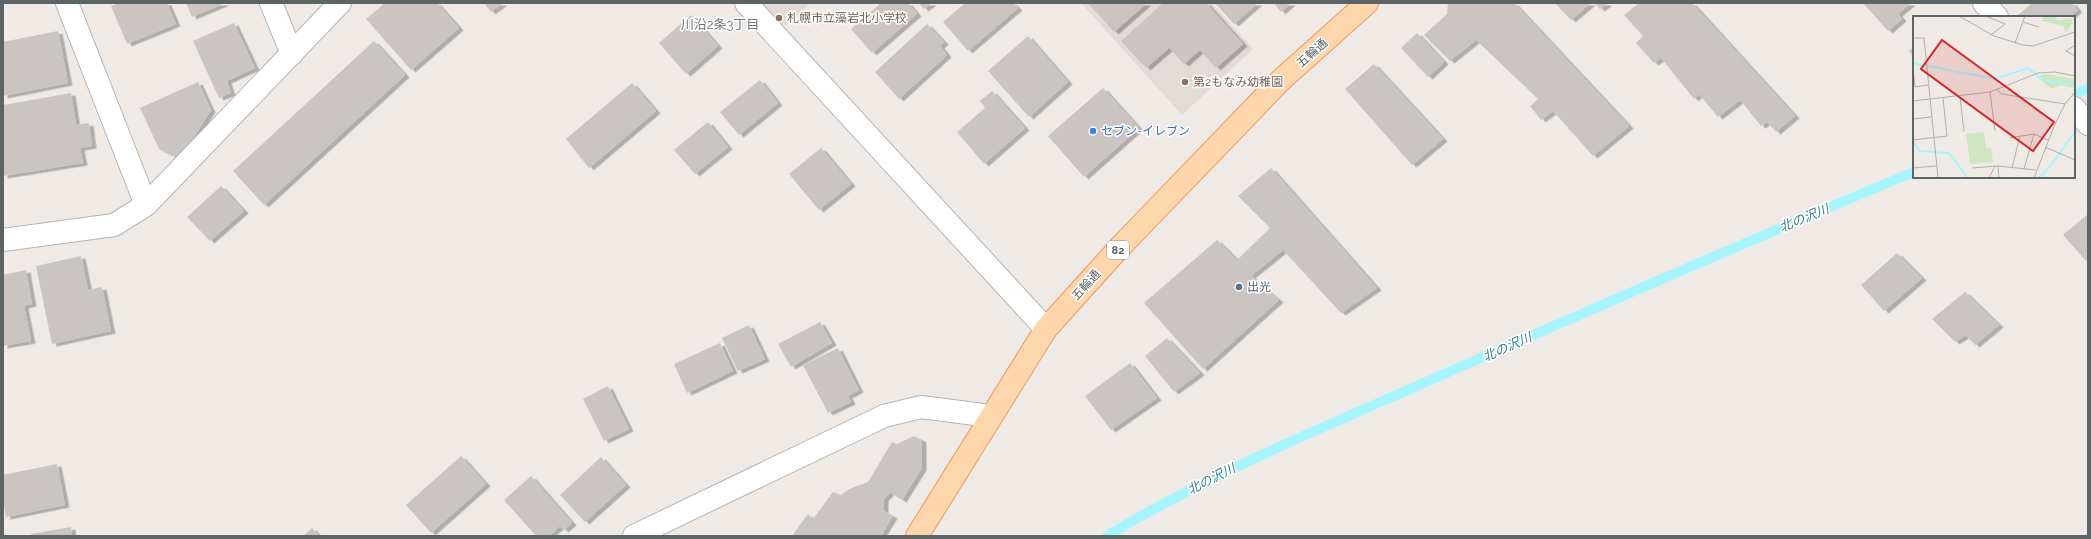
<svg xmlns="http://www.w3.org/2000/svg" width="2091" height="539" viewBox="0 0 2091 539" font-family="Raleway,'Noto Sans JP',sans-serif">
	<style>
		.education { fill: #e2dbd7 }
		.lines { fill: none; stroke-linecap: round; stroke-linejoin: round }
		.stream { stroke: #a6f5fe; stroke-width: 10 }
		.building { fill: #cac5c3; filter: url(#shadow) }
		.street-casing { stroke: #b1b6b8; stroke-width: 24 }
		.primary-casing { stroke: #f1975d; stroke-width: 24 }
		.street { stroke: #fff; stroke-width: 22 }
		.primary { stroke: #fed6ab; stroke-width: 22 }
		.education-dot { fill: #8d6e63; stroke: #fff; stroke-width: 1.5 }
		.shop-dot { fill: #3f7fe0; stroke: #fff; stroke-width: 1.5 }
		.service-dot { fill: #5c6f8a; stroke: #fff; stroke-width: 1.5 }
		.labels { text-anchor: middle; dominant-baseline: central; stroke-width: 3; stroke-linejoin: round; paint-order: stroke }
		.shield { fill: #fff; stroke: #8e9294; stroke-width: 1 }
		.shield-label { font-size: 11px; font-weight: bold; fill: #5d6466 }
		.education-label { font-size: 12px; fill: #785e54; stroke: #fff; text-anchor: start }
		.street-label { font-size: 12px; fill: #5d6466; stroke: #fff }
		.shop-label { font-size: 12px; fill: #366cbe; stroke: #fff; text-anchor: start }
		.service-label { font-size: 12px; fill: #4e5e75; stroke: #fff; text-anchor: start }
		.neighbourhood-label { font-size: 13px; fill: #6e7678; stroke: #fff }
		.water-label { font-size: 13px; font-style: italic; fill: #387e8e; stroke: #fff }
		.inset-river { fill: none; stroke: #a6f5fe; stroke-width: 2 }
		.inset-road { fill: none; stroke: #b1b0af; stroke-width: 1 }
		.view { fill: #d62828; fill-opacity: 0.15; stroke: #d62828; stroke-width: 2 }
		.inset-edge { fill: none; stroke: #5d6466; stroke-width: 2 }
	</style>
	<defs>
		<filter id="shadow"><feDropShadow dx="4.5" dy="2.5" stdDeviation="0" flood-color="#0004"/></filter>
	</defs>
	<rect width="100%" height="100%" fill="#efeae6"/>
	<path class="education" d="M752,3h59l-34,30z
		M1081,3h131l41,46 -71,66z"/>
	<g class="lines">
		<path class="stream" d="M2074,95l14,-7
			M1107,536c107,-65 223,-111 337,-162 156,-68 312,-137 470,-202"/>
	</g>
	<path class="building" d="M119,3h48l9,21 -49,20 -16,-38z
		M186,3h39l-33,14z
		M385,3h52l22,25 -48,42 -45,-51z
		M484,3h19l-12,9z
		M881,3h27l9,11 -45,39 -21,-24z
		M919,3h13l-8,6z
		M965,3h48l5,5 -50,43 -25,-29z
		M1088,3h59l-33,29z
		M1163,3h43l37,41 -27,24 -16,-18 -16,14 -15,-16 -23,20 -25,-27z
		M1215,3h43l-24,21z
		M1274,3h17l-10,9z
		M1448,3h66l115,123 -36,30 -40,-45 -12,9 -11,-14 8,-7 -62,-59 -26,21 -26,-26 23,-21z
		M1555,3h36l-20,17z
		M1595,3h13l-8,6z
		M1639,3h53l103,113 -19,16 -9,-10 -6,4 -21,-26 -22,17 -19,-23 -5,5 -33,-41 -7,5 -18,-20 7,-7 -19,-21z
		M1865,3h46l-13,11 4,5 -14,12 -24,-27z
		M2032,3h40l6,7 -9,7h-49l-2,-2z
		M691,15l27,31 -32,28 -27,-31z
		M234,23l21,45 -28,13 4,12 -12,5 -26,-57z
		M927,24l17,18 -4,4 7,9 -48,44 -24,-27z
		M58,31l10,52 -65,13v-54z
		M1417,33l27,29 -16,15 -27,-29z
		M1028,36l40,46 -39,35 -41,-46z
		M374,41l31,34 -141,130 -31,-34z
		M1914,47v11l-5,-7z
		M1374,64l69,75 -31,26 -67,-76z
		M760,80l18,23 -39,32 -19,-23z
		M198,82l13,28 -26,41 -11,5 -15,-7 -19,-41z
		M632,83l24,28 -67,57 -23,-29z
		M1103,88l36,40 -55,49 -36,-41z
		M992,91l33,37 -41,36 -27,-32 28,-24 -5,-7z
		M71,93l5,32 13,-2 3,23 -12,2 3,15 -80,13v-71z
		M708,122l20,25 -33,27 -21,-24z
		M821,148l30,36 -32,26 -30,-36z
		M1271,168l106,120 -36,25 -58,-63 -32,26 28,24 -76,69 -59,-66 73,-63 20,20 33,-32 -32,-32z
		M221,186l23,25 -34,30 -23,-24z
		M2088,214v47l-1,1 -24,-27z
		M1897,253l25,25 -38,33 -23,-26z
		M81,256l7,34 14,-3 9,44 -59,13 -16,-78z
		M26,270l6,34 -8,2 7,35 -28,5v-71z
		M1965,292l34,33 -24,20 -9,-10 -11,7 -23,-23z
		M820,322l12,21 -41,24 -13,-23z
		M749,325l16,34 -27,12 -16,-33z
		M1167,338l33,35 -26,19 -29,-36z
		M720,343l13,28 -46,22 -13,-29z
		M838,348l21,42 -11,6 3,6 -23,11 -25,-48z
		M1130,363l27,35 -46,32 -26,-34z
		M608,386l21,43 -25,12 -21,-42z
		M914,436l8,4v28l-20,32 -12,-8 -6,7v12l9,5 -12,20h-89l16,-22 5,5 20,-27 8,3 8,-6 19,-7 24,-40 5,2z
		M461,456l25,28 -55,49 -25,-28z
		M601,457l25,28 -41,37 -25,-27z
		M57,464l8,41 -59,12 -3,-16v-26z
		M531,476l41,47 -8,7 -4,-4 -11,10h-13l-32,-36z
		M71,527l1,9h-41v-2z
		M312,528l7,8h-16z"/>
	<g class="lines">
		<g class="street-casing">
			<path id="street" d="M67,3l79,202
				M271,3l21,51
				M746,3l300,326
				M1984,3l13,14
				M2074,108l14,16
				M3,240l111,-15 32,-20 194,-202
				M634,536l250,-120 37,-9 70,9"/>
		</g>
		<g class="primary-casing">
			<path id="primary" d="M917,536l129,-207 74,-82 161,-167 86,-77"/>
		</g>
		<use href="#street" class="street"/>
		<use href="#primary" class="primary"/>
	</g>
	<g class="education-dot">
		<circle cx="779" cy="18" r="4"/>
		<circle cx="1185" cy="82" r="4"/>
	</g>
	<circle class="shop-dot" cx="1093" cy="131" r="4"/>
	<circle class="service-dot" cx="1239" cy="287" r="4"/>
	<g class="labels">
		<rect class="shield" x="1107" y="241" width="22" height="18" rx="3"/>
		<g class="shield-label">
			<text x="1118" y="250">82</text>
		</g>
		<g class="education-label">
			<text x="787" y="18">札幌市立藻岩北小学校</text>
			<text x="1193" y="82">第2もなみ幼稚園</text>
		</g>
		<g class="street-label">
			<text transform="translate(1312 53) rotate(-42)">五輪通</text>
			<text transform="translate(1086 285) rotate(-48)">五輪通</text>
		</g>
		<g class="shop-label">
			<text x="1101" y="131">セブン-イレブン</text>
		</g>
		<g class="service-label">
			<text x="1247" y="287">出光</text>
		</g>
		<g class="neighbourhood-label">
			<text x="720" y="24">川沿2条3丁目</text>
		</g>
		<g class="water-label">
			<text transform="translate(1804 218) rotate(-22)">北の沢川</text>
			<text transform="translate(1507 347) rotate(-24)">北の沢川</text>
			<text transform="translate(1211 479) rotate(-27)">北の沢川</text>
		</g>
	</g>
	<g transform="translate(1913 16)">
		<rect width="162" height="162" fill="#efeae6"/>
		<path d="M130,0h14l-1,3 3,1 12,-2 2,4 -7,10 -3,-6 -21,-5zM132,58l30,5v9l-15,-3 -8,4 -16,-12zM71,116l2,16h5l2,14 -23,2 -4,-30z" fill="#cee7c2"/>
		<path class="inset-river" d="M0,47l82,16 33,-11 15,12 32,5M0,125l7,10 29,2 19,25M123,162l5,-2 10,-11 24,-33"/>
		<path class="inset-road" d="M46,0l35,20 29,9 10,1 42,-14M73,0l19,8 -14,11M110,6l16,5M0,22h11l14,140M102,27l10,-27M162,29l-9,6 9,5M0,51l2,20 13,-2M84,74l5,4 63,10M77,76l5,39M47,81l4,35M0,85l77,-9 48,-19 17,-1 20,4M0,103l18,-2M96,122l25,-4 14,6M0,124l34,-4 -4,-38M132,131l30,13M85,150l1,12M0,152l23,-2M59,152l26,-2 38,4M99,152l8,-32M111,153l10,-35M25,162h20M76,162l6,-12M121,162l21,-54 10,-20 10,-12"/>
		<path class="view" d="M29,24l112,82 -21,29 -112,-82z"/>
		<rect width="162" height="162" class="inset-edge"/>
	</g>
	<rect width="2091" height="539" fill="none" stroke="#5d6466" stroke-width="8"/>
</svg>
